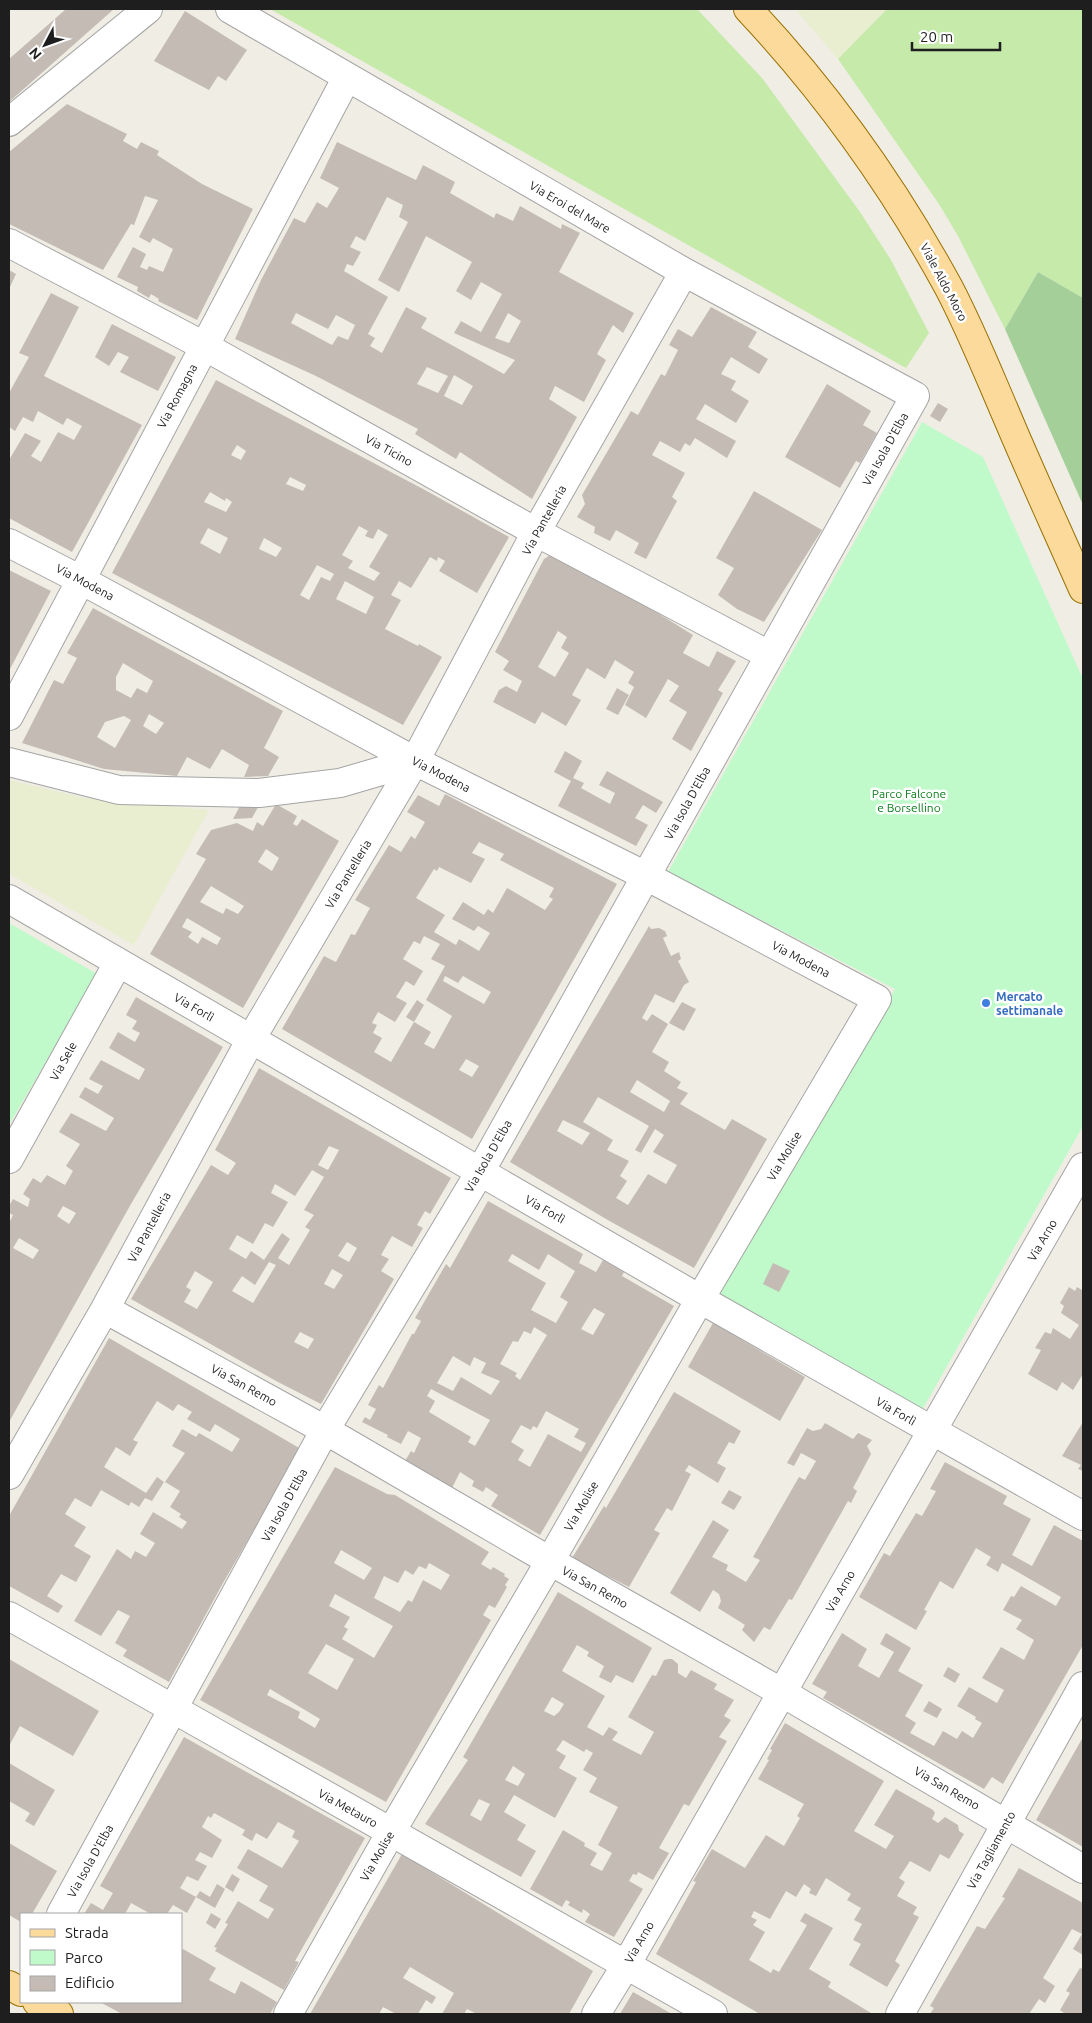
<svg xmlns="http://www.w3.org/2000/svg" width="1092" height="2023" viewBox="0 0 1092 2023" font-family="Ubuntu,sans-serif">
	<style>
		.farmland { fill: #eaeed0 }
		.grass { fill: #c5eaaa }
		.forest { fill: #a5cf99 }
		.park { fill: #c1faca }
		.building { fill: #c4bcb4; fill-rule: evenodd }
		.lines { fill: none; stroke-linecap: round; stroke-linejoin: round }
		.minor-casing { stroke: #a5a5a5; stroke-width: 30 }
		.major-casing { stroke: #997100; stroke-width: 30 }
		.minor { stroke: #fff; stroke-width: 28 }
		.major { stroke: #fcda9c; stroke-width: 28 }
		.shop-dot { fill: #3f7fe0; stroke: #fff; stroke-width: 2 }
		.labels { text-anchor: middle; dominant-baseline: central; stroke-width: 5; stroke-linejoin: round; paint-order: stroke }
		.street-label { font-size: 12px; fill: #1e1e1e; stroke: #fff }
		.park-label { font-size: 12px; fill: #0b7e1c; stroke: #fff }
		.shop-label { font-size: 12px; font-weight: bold; fill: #366cbe; stroke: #fff; text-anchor: start }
	</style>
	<rect width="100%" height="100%" fill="#efede4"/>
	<path class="farmland" d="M795,9h92l-49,50z
		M9,780l76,18 124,12 -75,135 -125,-71z"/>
	<path class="grass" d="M270,9h427l65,69 98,134 31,48 38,73 -23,35z
		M887,9h196v289l-45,-26 -33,57 -47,-93 -19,-32 -101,-145z"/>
	<path class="forest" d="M1038,272l45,26v207l-78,-176z"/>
	<path class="park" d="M922,422l61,35 100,222v447l-162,286 -205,-115 179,-308 -227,-117z
		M9,923l88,51 -88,151z"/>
	<path class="building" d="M66,9h48l-105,93v-37l1,-1 -1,-5z
		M185,11l62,39 -21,31 -8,-5 -9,14 -55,-29z
		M67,104l60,30 -4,7 14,8 4,-7 18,9 -2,4 45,29 51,25 -56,111 -39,-19 1,-2 -8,-5 -2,4 -12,-7 1,-4 -21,-10 16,-30 13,7 -6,13 7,3 2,-4 14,6 10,-23 -20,-11 -3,5 -11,-6 19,-37 -13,-4 -11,29 -3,-1 -28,46 -94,-46v-72z
		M337,142l79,38 7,-15 32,17 -5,11 44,25 2,-5 17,8 7,-15 41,23 1,-5 18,9 -21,39 75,41 -11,20 -10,-8 -16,29 9,6 -22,42 -29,-16 -6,13 28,18 -45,82 -72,-47 -4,7 -41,-25 3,-5 -102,-53 -81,-37 26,-59 33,-62 11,5 12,-21 10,6 12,-20 -19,-10zM387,197l16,8 -4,12 9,5 -30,58 21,12 27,-56 46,26 -16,29 15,9 10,-18 21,12 -21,38 -20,-11 -7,12 61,27 -11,14 -83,-46 6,-10 -21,-11 -24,46 -12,-7 5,-8 -7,-4 20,-37 -44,-26 3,-7 6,2 8,-14 -11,-5 6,-11 9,5zM296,313l32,16 8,-14 19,10 -7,15 -10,-4 -6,9 -41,-22zM508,313l13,8 -12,22 -14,-5zM427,367l21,9 -10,17 -21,-9zM454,375l19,11 -11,19 -18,-9z
		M9,270l7,4 -7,15z
		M51,293l28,14 -35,69 98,49 -70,127 -63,-34v-58l16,-27 16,8 -10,15 10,6 17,-30 16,8 8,-14 -15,-8 -4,7 -25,-14 -5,11 -10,-5 -8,14 -6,-4v-34l20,-36 -10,-4z
		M711,307l46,25 -9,15 20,12 -9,15 -28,-17 -10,17 15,7 -5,9 18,11 -13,22 -31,-19 -9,15 40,22 -9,17 -32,-20 -5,8 -5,-3 -5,9 -20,-11 -8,14 33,18 -13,24 5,4 -31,58 -12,-6 5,-10 -23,-13 -6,11 -16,-8 1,-6 -18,-10 8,-13 -3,-9 49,-84 7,4 23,-41 4,2 13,-26 -9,-5 9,-16 14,8z
		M112,324l64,33 -18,34 -38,-19 9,-15 -11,-5 -9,14 -14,-9z
		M216,380l209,110 84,47 -32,56 -38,-22 6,-10 -7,-4 -1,4 -7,-4 -19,31 -12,-7 -8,14 10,5 -16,29 33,17 1,-2 23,13 -39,68 -291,-152zM237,445l9,6 -5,9 -10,-5zM290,477l16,8 -3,6 -17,-7zM210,492l15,9 1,-3 6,4 -6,10 -22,-10zM359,526l9,5 -3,5 8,3 5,-10 10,6 -19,32 11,6 -6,8 -26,-13 5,-7 -11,-6zM208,528l20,10 -8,16 -20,-11zM264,538l18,10 -6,9 -17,-8zM317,565l17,9 -4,7 -9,-4 -12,23 -9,-5zM345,581l29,16 -8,17 -30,-15z
		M827,384l44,27 -8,14 14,8 -17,30 -4,-2 -16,27 -55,-31z
		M938,403l10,6 -8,13 -10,-6z
		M754,491l68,39 -58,92 -27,-13 -19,-14 16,-27 -18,-10z
		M550,555l9,3 28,17 45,22 61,38 -10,18 26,14 8,-16 19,10 -18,29 5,3 -32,58 -19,-12 15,-27 -18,-11 10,-15 -11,-7 -22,39 -21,-13 9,-18 -6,-4 6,-11 -19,-12 -10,19 -18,-11 -15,27 9,5 -15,26 -24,-14 -7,12 -42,-22 6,-12 7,-4 11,6 5,-11 -19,-11 6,-9 -14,-9 49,-93zM558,631l9,6 -6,11 8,5 -14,24 -17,-10z
		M9,570l42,21 -42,80z
		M93,608l190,103 -19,37 15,9 -11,19 -24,1 5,-12 -27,-16 -12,20 -23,-12 -10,19 -73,-7 -82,-26 32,-63 9,4 14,-26 -10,-5zM123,663l30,18 -6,12 -10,-5 -6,10 -15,-8v-13zM149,714l15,9 -8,11 -13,-8zM124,716l7,4 -16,28 -18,-11 8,-15z
		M617,688l12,7 -11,20 -12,-6z
		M565,751l17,10 -9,17 11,5 -3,5 29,16 5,-11 -16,-8 8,-14 56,31 -7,11 -13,-8 -8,13 13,7 -12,21 -78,-40 13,-25 -17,-9z
		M445,794l172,90 -145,255 -190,-110 42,-73 12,6 15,-28 4,1 15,-27 -15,-8 34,-55 12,7 10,-16 4,3 10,-17 -18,-10 11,-17 21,11zM479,842l25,12 -4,6 54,28 -5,9 4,2 -8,11 -38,-22 -14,25 -5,-4 -4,6 -21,-13 -11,17 22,12 4,-5 12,7 -11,18 -20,-12 -3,6 -22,-13 11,-17 -29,-17 18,-29 3,2 2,-4 32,16 14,-24 -13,-6zM424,936l16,8 -9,15 14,7 -19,34 26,16 -18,33 -10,-5 7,-12 -17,-10 -23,40 -17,-10 8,-14 -9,-5 4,-8 -5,-2 6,-11 17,10 12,-19 -11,-6 10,-16 8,5 9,-15 -20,-12 11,-18 6,3zM445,976l13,7 5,-7 28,16 -7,12 -41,-23zM466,1059l13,7 -7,11 -13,-7z
		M262,800l-10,18 -19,1 9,-17z
		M276,804l21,12 -4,8 4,2 5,-7 37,22 -96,167 -93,-54 56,-95 -10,-5 15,-24 26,-7 16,8 4,-9 6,4zM266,849l13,9 -7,13 -14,-9zM211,886l33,20 -6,8 -12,-6 -3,6 -23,-12zM187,918l34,20 -4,7 -15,-8 -4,7 -10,-7 4,-5 -10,-5z
		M649,926l2,3 8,-1 6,3 2,5 -4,2 8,18 8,-4 2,7 -3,2 11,21 -5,3 -10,18 -19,-9 -13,24 5,3 5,-7 16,10 -16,28 17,10 -5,9 17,11 -4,6 11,5 -8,11 45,26 7,-11 35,20 -73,129 -88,-49 -96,-57zM637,1080l33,21 -6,11 -34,-20zM598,1097l51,29 -14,24 6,3 14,-24 9,6 -11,17 24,13 -11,19 -18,-10 -20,31 -12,-7 11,-17 -7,-5 9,-15 -22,-11 6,-10 -30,-18zM563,1120l27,13 -8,12 -25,-14z
		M136,997l87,50 -92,157 -122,218v-199l4,-8 -4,-2v-7l4,-7 15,8 2,-8 -7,-5 10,-16 8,5 6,-8 18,10 8,-14 -7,-5 14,-22 -21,-12 12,-19 35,18 8,-13 -35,-21 6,-10 13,7 5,-8 -14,-7 12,-19 38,20 6,-11 -36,-21 9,-16 17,10 5,-9 -8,-4 5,-8 -11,-6zM63,1206l13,7 -7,11 -12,-8zM19,1238l20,12 -6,9 -20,-11z
		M417,1000l7,5 -10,17 -8,-5z
		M682,1002l14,7 -12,22 -15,-8z
		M259,1068l192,110 -21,36 -5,-3 -8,14 6,3 -11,19 -20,-11 -11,19 8,4 -8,12 13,8 -73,125 -45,-23 -145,-82 80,-134 17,10 8,-12 -21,-13zM329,1146l10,4 -11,20 -10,-5zM312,1170l12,7 -20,33 10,5 -9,12 5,3 -21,35 -11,-7 12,-19 -8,-6 -18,27 -13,-9 -5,8 -17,-10 8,-14 16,9 12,-21 8,4 15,-25 -17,-9 4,-9 20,12zM347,1242l10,6 -8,14 -11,-6zM269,1262l7,3 -23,38 -21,-12 10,-15 13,9zM332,1269l11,6 -9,14 -10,-5zM195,1271l18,11 -16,27 -13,-7 7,-12 -5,-3zM300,1332l14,7 -6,10 -14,-7z
		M488,1201l95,53 -4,9 17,9 7,-12 21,12 -2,4 52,30 -134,229 -49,-29 7,-11 -12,-8 -3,5 -11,-6 2,-5 -14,-9 -8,16 -47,-27 6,-10 3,2 7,-15 -13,-7 -7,13 -14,-7 1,-2 -26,-13 3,-5 5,3 6,-11 -8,-4 11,-20 4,3 29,-54h2l7,-13 -6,-3 31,-54 4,4zM512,1254l27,16 9,-16 27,17 -15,26 8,5 -12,21 -25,-13 15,-27 -38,-22zM594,1308l11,6 -12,21 -12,-6zM534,1327l13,8 -27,45 -5,-4 2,-3 -17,-9 13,-23 5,1 6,-11 7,3zM453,1356l17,10 4,-9 12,6 -5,10 19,8 -9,14 -30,-18 -8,14 -16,-8zM431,1389l59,31 -15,26 -7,-4 3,-5 -42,-25 6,-11 -8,-5zM546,1411l33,18 -5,8 12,6 -5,9 -33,-18 -18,33 -12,-7 6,-10 -13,-8 10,-17 10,5 2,-4 4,2z
		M773,1263l17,8 -11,21 -16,-8z
		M1069,1287l6,4 2,-4 5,3 1,-3v87l-10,16 -11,-8 -5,9 -29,-17 13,-24 -6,-2 10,-16 6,2 2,-6 17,11 9,-14 -18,-12 3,-7 -4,-3z
		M713,1323l92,54 -25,44 -92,-54z
		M109,1338l192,111 -78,134 -54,99 -46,-26 4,-6 -12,-7 15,-27 -12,-6 -17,26 -27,-15 43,-72 14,10 4,-8 11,6 9,-14 -15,-9 13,-22 29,17 5,-7 -8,-5 2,-3 -11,-7 10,-16 -15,-9 20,-29 -13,-7 10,-17 14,8 3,-4 33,19 8,-13 -25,-15 -5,8 -23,-13 5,-7 -14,-8 -5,7 -16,-10 -24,39 5,2 -8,14 -14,-9 -12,20 42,26 11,-16 7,5 -12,19 -7,-3 -6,9 -8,-5 -2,4 -28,-16 -10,17 -16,-9 -10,16 21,13 -12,19 17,10 -15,26 -15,-8 -14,22 16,10 -5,7 -49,-27v-70z
		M674,1392l67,39 -7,13 -5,-2 -12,21 9,5 -8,15 -29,-18 -4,6 6,3 -19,37 -5,-3 -13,22 6,3 -31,54 -57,-29 32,-52 2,2z
		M1083,1422v49l-5,-2 3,-4 -19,-9z
		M825,1423l28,16 5,-6 14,7 -5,6 4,8 -18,34 4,3 -6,12 -3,-2 -56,99 -3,-1 -19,31 -6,-3 -10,15 -12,-12 3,-5 -27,-17 3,-7 -2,-7 -6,-4 -13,22 -30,-19 43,-73 16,10 -17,27 16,8 -2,5 20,12 14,-22 -7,-3 46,-80 6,3 11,-19 -15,-8 -7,13 -7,-3 20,-35 6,3 8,-2z
		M945,1462l62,34 -4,8 28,15 -19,36 20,11 22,-41 29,16v104l-80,139 -11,-7 -8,12 -161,-91 4,-6 -15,-8 30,-51 25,16 -9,17 21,12 15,-26 -14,-8 6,-11 25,15 -13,23 25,14 -18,31 11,7 -6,10 24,13 9,-15 14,8 5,-8 11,7 9,-15 -7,-4 1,-2 -19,-11 12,-19 28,16 7,-13 -22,-12 19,-31 23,13 10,-20 -18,-11 6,-9 -19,-10 8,-14 3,1 7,-11 35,20 5,-9 -59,-34 -4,9 -12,-7 5,-8 -15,-9 -23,41 -13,-8 -16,29 3,1 -11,19 -57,-33 25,-44 6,3 26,-43 6,3 14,-25 -6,-2z
		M335,1467l52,27 8,1 94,57 -8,12 10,6 2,-3 12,7 -1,2 5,3 -4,6 2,2 -12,21 -6,-3 -6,10 8,5 -105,182 -186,-102zM341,1550l31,18 -8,12 -30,-17zM429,1563l21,12 -9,15 -18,-10 -11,22 -4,-2 -8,12 -26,-14 10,-22 14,7 7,-13 8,5 6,-9 7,3zM335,1594l58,32 -19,32 -32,-19 6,-10 -4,-2 6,-10 -21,-11zM326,1644l28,15 -17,31 -29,-17zM270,1689l50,30 -5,9 -17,-10 2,-6 -33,-17z
		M729,1490l13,7 -8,13 -13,-7z
		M558,1592l94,56 -19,35 -17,-8 -5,8 -12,-6 5,-11 -17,-10 2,-4 -12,-7 -15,26 43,25 -18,31 16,9 6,-9 9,5 -6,8 29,15 13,-23 -26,-15 24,-42 4,1 8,-16 4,-1h4l6,5v9l8,5 5,-8 26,14 -3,5 20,11 -10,16 7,4 -12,17 8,4 -38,65 -5,-2 -25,44 10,5 -16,27 -15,-8 -1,3 -4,-1 -4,7 14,8 -29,48 -29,-15 5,-8 -7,-5 -1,4 -14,-8 2,-3 -4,-2 -4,7 -32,-18 33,-59 22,13 -1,3 13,7 -7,12 12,6 10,-18 -14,-8 20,-38 -29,-15 8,-14 -14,-8 10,-17 -7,-4 -2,3 -21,-12 -7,10 10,6 -7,12 18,10 -22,40 -41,-23 -10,17 22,13 -9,15 19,11 -15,26 -96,-53 43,-64 -5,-3zM552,1697l12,7 -5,8 -5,4 -10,-5zM513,1766l12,8 -7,12 -13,-6zM479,1799l11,5 -9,17 -11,-6z
		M9,1659l90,52 -26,45 -53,-30 -11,20z
		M948,1667l12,7 -5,9 -12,-7z
		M929,1701l13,8 -5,9 -14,-7z
		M785,1723l99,58 -30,50 32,18 8,-13 -20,-11 22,-36 37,21 2,3 -3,6 6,4 7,-6 13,8 1,6 5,3 -15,25 -9,-5 -10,18 -20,-11 -11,17 6,4 -8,14 20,11 -4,7 6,3 -24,44 5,4 -13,22 -38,-22 12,-21 -8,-4 9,-16 -8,-4 7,-12 -14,-8 4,-6 -25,-16 -10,18 -7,-3 2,-4 -7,-5 -8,13 -10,-6 -16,28 -16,-8 -3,6 6,3 -4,5 12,7 -16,28 22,13 2,-4 6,3 28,-47 -7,-4 5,-8 28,15 -24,41 22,13 -3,5 43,26 -1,1h-110l-104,-60 40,-72 -3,-1 19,-32 33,19 21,-33 18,11 16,-28 -3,-2 7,-12 -46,-25 11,-19 -2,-1 5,-9 -2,-1z
		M184,1737l181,101 -70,123 4,1 -15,28 -69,-39 2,-3 -3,-1 14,-23 -3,-1 13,-22 30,18 6,-10 -15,-8 9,-15 -31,-18 11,-19 34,19 17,-27 -7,-4 3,-6 -17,-9 -11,17 -11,-6 -4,8 -10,-6 3,-5 -31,-17 -3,5 -3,-2 -6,11 20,13 -10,18 -12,-6 -5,8 12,6 -9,15 -11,-5 -7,12 16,9 -9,16 -14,-8 -6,9h-16l-20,-11 -6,11h-41l7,-11 12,7 10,-17 -13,-7z
		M1083,1737v110l-47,-27z
		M9,1763l46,27 -21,36 -9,-5 5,-8 -21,-12z
		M9,1843l48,28 -25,43h-11v8l-12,-7z
		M402,1854l191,117 -24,43h-92l-10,-5 -3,5h-22l12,-21 -44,-26 -7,11 33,19 -4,7 -6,-4 -8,14h-22l-13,-7 -4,7h-69z
		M1019,1868l64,35v52l-10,-6 9,-15 -10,-5 -29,49 12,8 -10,17 -6,-4 -10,15h-99l4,-6 -4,-2 47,-80 8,3 20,-31 -3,-1z
		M232,1874l8,5 -7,13 -8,-5z
		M217,1884l8,5 -10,19 -19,-11 4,-6 10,6z
		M211,1913l10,6 -6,10 -9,-6z
		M183,1949l33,19 -7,12 26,14 6,-13 36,21 -7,12h-148l-22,-12h81v-50z
		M1080,1968l3,1v45h-20l1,-1 -4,-3 10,-17 -4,-2z
		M633,1992l39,22h-52z"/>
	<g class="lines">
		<g class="minor-casing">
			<path id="minor" d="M9,122l139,-113
				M9,243l195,103 332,186 233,123
				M9,543l72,37 334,181 231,115 231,123 -177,300 -150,262 -159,271 -103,182
				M9,716l338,-639
				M9,762l110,28 140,3 81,-10 75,-22
				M9,899l691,400 383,217
				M9,1159l109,-196
				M105,1309l220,121 225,131 231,131 302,177
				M9,1475l96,-166 146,-270 164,-278 121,-229 148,-260
				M9,1616l704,398
				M61,1914l264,-484 155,-258 435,-776 -231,-124 -454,-263
				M596,2014l30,-49 457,-798
				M900,2014l183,-328"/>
		</g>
		<g class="major-casing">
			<path id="major" d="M748,9c79,84 146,178 201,279 22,42 40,87 59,131 24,57 50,113 75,170
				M9,1985l12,7
				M37,2002l22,12"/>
		</g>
		<use href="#minor" class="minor"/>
		<use href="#major" class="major"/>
	</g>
	<circle class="shop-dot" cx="986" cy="1003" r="5"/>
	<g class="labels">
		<g class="street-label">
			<text transform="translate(570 207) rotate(30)">Via Eroi del Mare</text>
			<text transform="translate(944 282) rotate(62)">Viale Aldo Moro</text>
			<text transform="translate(177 396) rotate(-62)">Via Romagna</text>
			<text transform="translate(885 449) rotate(-61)">Via Isola D'Elba</text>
			<text transform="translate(389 450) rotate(29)">Via Ticino</text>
			<text transform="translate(544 520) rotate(-61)">Via Pantelleria</text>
			<text transform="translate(85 582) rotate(28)">Via Modena</text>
			<text transform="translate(441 774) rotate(27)">Via Modena</text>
			<text transform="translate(687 803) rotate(-61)">Via Isola D'Elba</text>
			<text transform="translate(348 874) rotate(-59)">Via Pantelleria</text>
			<text transform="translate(801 959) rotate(28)">Via Modena</text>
			<text transform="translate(194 1007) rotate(30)">Via Forlì</text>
			<text transform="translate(63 1061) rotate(-61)">Via Sele</text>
			<text transform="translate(488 1156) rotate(-60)">Via Isola D'Elba</text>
			<text transform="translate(784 1156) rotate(-59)">Via Molise</text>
			<text transform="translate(545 1209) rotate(30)">Via Forlì</text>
			<text transform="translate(149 1227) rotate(-62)">Via Pantelleria</text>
			<text transform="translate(1042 1240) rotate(-60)">Via Arno</text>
			<text transform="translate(244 1385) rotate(29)">Via San Remo</text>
			<text transform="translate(896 1411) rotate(30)">Via Forlì</text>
			<text transform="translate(284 1505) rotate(-61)">Via Isola D'Elba</text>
			<text transform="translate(581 1506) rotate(-60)">Via Molise</text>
			<text transform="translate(595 1587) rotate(29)">Via San Remo</text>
			<text transform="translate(840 1591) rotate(-60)">Via Arno</text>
			<text transform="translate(947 1788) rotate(30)">Via San Remo</text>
			<text transform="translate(348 1808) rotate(29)">Via Metauro</text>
			<text transform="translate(991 1850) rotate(-61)">Via Tagliamento</text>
			<text transform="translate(377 1856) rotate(-60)">Via Molise</text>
			<text transform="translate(90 1861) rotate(-61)">Via Isola D'Elba</text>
			<text transform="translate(639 1942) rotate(-60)">Via Arno</text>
		</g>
		<g class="park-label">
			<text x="909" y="793">Parco Falcone<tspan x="909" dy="14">e Borsellino</tspan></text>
		</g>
		<g class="shop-label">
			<text x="996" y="996">Mercato<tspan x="996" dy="14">settimanale</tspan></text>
		</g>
	</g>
	<rect width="1092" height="2023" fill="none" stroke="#1e1e1e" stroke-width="20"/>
	<rect x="20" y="1913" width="162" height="90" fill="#ffffff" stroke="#a5a5a5"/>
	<rect x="30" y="1929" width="25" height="8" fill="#fcda9c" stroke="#a5a5a5"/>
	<text x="65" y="1938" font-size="15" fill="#1e1e1e">Strada</text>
	<rect x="30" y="1950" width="25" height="15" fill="#c1faca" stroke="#a5a5a5"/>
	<text x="65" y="1963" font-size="15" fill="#1e1e1e">Parco</text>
	<rect x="30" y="1976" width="25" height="15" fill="#c4bcb4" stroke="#a5a5a5"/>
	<text x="65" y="1988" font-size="15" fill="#1e1e1e">Edificio</text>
	<g transform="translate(45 45) rotate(229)" stroke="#ffffff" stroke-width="4" paint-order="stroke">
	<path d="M0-4L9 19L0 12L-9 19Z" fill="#1e1e1e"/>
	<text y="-8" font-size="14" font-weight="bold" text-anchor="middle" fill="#1e1e1e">N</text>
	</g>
	<path d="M912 42v8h88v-8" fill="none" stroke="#1e1e1e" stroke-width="2.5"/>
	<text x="920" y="42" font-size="15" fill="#1e1e1e" stroke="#ffffff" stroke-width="4" paint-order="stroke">20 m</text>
</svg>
